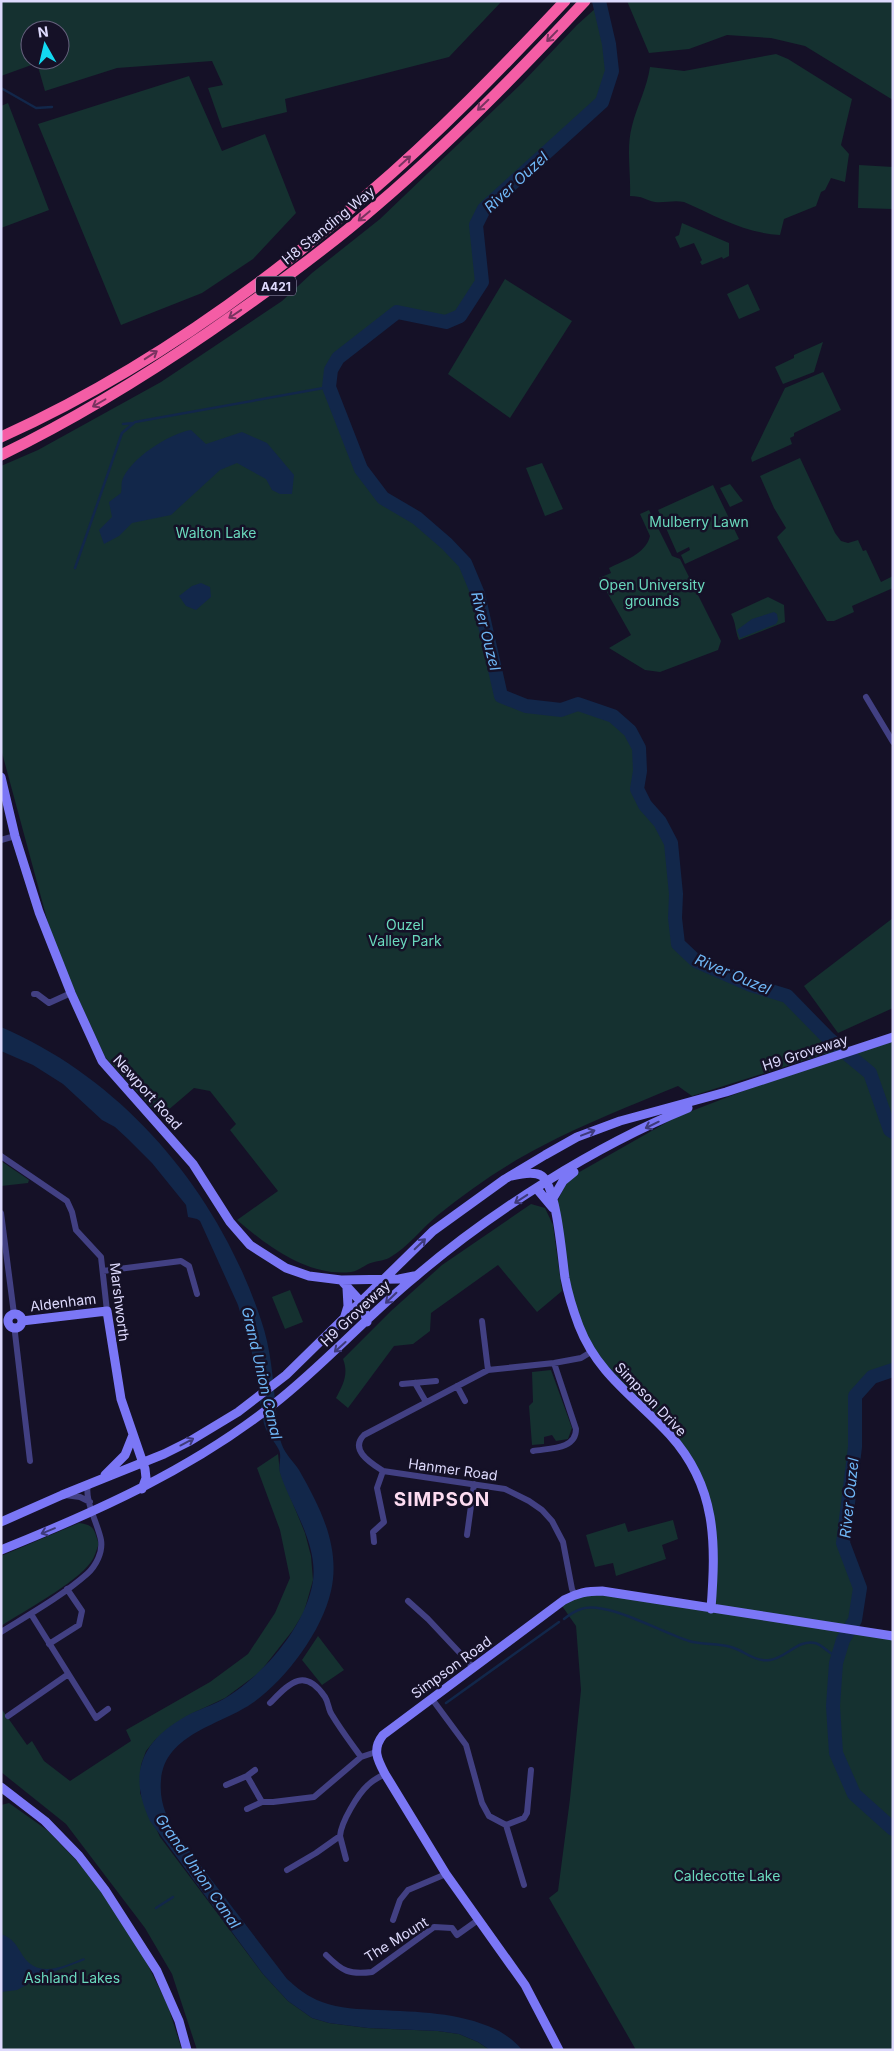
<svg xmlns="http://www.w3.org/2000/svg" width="894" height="2051" viewBox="0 0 894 2051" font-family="Inter,sans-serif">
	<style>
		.green { fill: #153130; fill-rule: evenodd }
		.water { fill: #12274a }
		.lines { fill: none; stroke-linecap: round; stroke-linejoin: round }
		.stream { stroke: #12274a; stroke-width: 2.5 }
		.river { stroke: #12274a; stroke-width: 14 }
		.street { stroke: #424083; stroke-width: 6 }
		.secondary { stroke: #7b77f6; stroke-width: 9 }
		.highway { stroke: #f45da5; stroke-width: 11 }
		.oneway { stroke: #793360 }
		.oneway2 { stroke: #3e3a7a }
		.labels { text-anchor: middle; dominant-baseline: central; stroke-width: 5; stroke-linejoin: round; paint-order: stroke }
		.shield { fill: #151127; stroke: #a29ebd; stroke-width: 1 }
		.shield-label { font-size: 12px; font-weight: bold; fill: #dedafd }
		.street-label { font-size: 14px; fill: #dedafd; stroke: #151127 }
		.park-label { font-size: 14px; fill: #6ad9bd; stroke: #151127 }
		.water-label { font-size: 15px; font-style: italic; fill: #6fb7f6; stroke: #151127 }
		.district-label { font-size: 19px; font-weight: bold; letter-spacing: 1px; fill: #fddcf1; stroke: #151127 }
	</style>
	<rect width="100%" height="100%" fill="#151127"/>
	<path class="green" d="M1,1h501l-53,56 -164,42 2,13 -65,16 -14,-40 15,-3 -11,-24 -95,7 -72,23 -8,-28 -36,13zM30,30h30v30h-30z
		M627,1h266v99l-88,-54 -34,-8 -44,-3 -38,14 -40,4z
		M597,7l12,37 3,27 -10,31 -118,107 -8,17 6,56 -22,34 -14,6 -49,-10 -59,46 -7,12 -2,17 32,82 22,29 34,20 30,26 18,19 13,31 23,102 26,10 34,4 17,-6 24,6 28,21 9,17 1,23 -3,18 8,16 15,17 11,21 5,51 -1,24 3,26 18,17 55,24 36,11 42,43 17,14 47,-16v333l-21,7 -17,19v51l-12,96 17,45 -5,32 -5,10 43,6v414h-257l-87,-152 9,-7 12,-92 11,-109 -5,-64 -16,-23 27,-12 124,18 -1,-99 -29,-61 -68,-69 -33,-52 -26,-119 11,-24 11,-11 100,-57 153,-59 -4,-4 -133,42 -14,-10c-46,19 -92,37 -136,60 -37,19 -72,43 -104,69 -16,13 -31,33 -49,43 -6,3 -14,3 -21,6 -6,3 -10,7 -17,8 -43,5 -84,-26 -114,-52l41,-29 -48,-61 6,-6 -26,-33 -16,-3 -34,29 -55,-60 -39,-85 -18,-49 -47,-174v-283l37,-16 123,-68 121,-81 30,-28 68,-54 142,-136 55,-58z
		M776,54l12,5 64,40 -11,46 8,9 -4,28 -14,-4 -6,12 -4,2 -5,14 -32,13 -4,16c-36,-2 -64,-19 -96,-33 -10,-2 -19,1 -29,0 -10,-2 -12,-6 -25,-6 1,-23 -4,-48 2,-70 5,-20 15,-38 18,-59l34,4z
		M189,76l33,75 43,-17 31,79 -43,46 -51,34 -81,32 -83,-201z
		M8,103l41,107 -48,18v-122z
		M859,165l34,2v42l-35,-1z
		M682,223l47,20v13l-6,3 -1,-2 -20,8 -2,-3 2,-2 -8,-17 -14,5 -5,-11 4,-2z
		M505,279l67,42 -62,97 -62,-44z
		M748,284l12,26 -21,9 -12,-25z
		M823,342l-9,30 -31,12 -8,-17 19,-9v-3z
		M823,372l18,38 -47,23v3l-4,2 2,6 -40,18 -1,-4 34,-70z
		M800,458l35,75 6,8 7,2 10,-3 5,11 3,-1 15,32 12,-6v12l-41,18 2,6 -20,9h-7l-48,-80 -2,-4 9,-9 -12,-20 -14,-32z
		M542,463l21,46 -18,7 -19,-48z
		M730,484l13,17 -13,6 -10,-19z
		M713,485l26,54 -54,25 -4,-9 9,-5 -1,-3 -12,6 -19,-43z
		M649,510l23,46 8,3 41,82 -3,9 -58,22 -15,-2 -36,-22 22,-13 -32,-57 12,-5 -2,-5c14,-7 37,-14 41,-32l-10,-22z
		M768,597l16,8 1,17 -46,18c-4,-9 -3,-18 -8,-26z
		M893,918v90l-55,25 -34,-47z
		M1,1161l28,19 -1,3 -27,3z
		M531,1204l14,4 8,17 9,66 -25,21 -39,-47 -67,48 -1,18 -17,13 -19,2 -46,62 -12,-10c7,-13 13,-24 7,-39l48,-48 51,-46z
		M290,1290l13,32 -18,7 -13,-32z
		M551,1370l21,58 -4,11 -12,2 -4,-6 -8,2v7l-12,1 -3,-39 4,-4 -1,-30z
		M278,1454l2,18 25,61 6,23 2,24 -9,32 -11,18 -33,42 -35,26 -34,16 -36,26 -9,11 -5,14 -1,28 20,44 103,137 25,27 24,17 17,5 39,5 70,3 21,3 19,8 12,8h-293l-25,-76 -27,-46 -79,-104 -65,-52v-64l26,37 5,-4 12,20 26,20 61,-40 -5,-11 84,-48 38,-28 27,-41 15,-35 -10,-48 -23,-62z
		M673,1520l5,19 -16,6 4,14 -50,17 -3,-13 -18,4 -9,-32 39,-12 3,9z
		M79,1523c16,2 15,7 20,21 -3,6 -4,13 -8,18 -15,21 -67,49 -90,64v-70z
		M318,1636l26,34 -22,15 -20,-25z
		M9,1803l38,27 30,31 27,33 37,57 27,55 14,44h-181v-245z"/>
	<path class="water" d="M191,430l15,14 36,-12 25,11 27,32 -2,19h-12l-8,-4 -6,-11 -29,-16 -17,7 -49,45 -39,8 -13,13 -15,8 -5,-14 13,-13 -3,-15 12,-9c1,-4 0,-8 1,-12 7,-22 48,-48 69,-51z
		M201,583l9,4 1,10 -15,13 -10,-4 -7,-10 13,-10z
		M774,612l3,2 1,6 -2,4 -36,14 -3,-8 15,-11z
		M1,1027c124,53 218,166 260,293 10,28 12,60 15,90 2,11 2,25 6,35 3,9 12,17 17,25 21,37 42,77 32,121 -9,40 -44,87 -77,111 -32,23 -89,31 -93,78 -2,23 6,38 17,56l109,143c10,9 21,18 35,23 18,7 37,7 56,8 40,2 80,2 117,19 10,5 20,12 27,21h-32l-12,-8 -19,-8 -21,-3 -70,-3 -39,-5 -17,-5 -24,-17 -25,-27 -113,-153c-24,-51 -6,-83 42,-108 11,-5 24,-9 35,-16 37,-23 79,-71 86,-116 5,-38 -22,-74 -33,-108 -2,-8 2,-16 -1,-23 -5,-10 -11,-14 -15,-26l-12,-71 -14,-48 -38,-84 -3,-2 -9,-2 -2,-12 -34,-42 -24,-24 -13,-12 -13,-7 -39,-36 -30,-19 -32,-14z
		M1,1934c13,5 15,11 22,22 15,23 41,10 61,2l1,2 -40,15 -28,15 -16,2z"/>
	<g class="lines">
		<path class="stream" d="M1,88l35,20 16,-1
			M123,424l11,-1
			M75,568l47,-135 13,-11 194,-35
			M564,1619c5,-4 11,-8 17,-10 25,-9 81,24 108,32 14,4 28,2 42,6 14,4 23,15 39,13 16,-2 28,-21 45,-17 8,2 14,11 23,14
			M446,1703l113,-81
			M156,1908l17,-11"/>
		<path class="river" d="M599,1l10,43 3,27 -10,31 -118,107 -8,16 6,57 -22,34 -14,6 -49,-10 -59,46 -7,12 -2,17 32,82 22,29 34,20 30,26 18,19 13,31 23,102 25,10 35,4 17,-6 35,12 17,15 9,17 1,23 -3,18 8,16 15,17 11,21 5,51 -1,24 3,26 18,17 55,24 36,11 42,43 41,34 20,57 3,2
			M893,1370l-21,7 -17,19v51l-12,96 17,45 -5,32 -12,20 -7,23 -3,43 3,47 18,41 39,35"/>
		<path class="street" d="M866,697l27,45
			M1,840l14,-4
			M34,994h3l12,9 22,-10
			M1,1156l66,45 5,11 4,18 25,27 6,54
			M1,1213l13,101
			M103,1271l78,-10 8,5 8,28
			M482,1321l6,49
			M16,1328l-1,5 15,128
			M415,1383l11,19
			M402,1384l34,-3
			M457,1386l8,15
			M533,1451c16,-3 43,-1 43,-22l-22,-66
			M65,1495l15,2 10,5
			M467,1535l7,-51
			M374,1542l-1,-10 11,-10 -7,-34 6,-17
			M575,1595l-3,-6 -9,-47 -11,-21 -10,-11 -13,-9 -24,-12 -122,-18c-12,-8 -34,-21 -19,-36l124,-65 66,-7 27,-5 10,-6
			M408,1601l20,18 46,49
			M31,1614l65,104 12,-9
			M1,1632c29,-18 61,-36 86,-58 9,-8 16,-22 14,-34 -3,-16 -17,-40 -13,-56
			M49,1644l30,-19 3,-14 -15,-22
			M432,1699l34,46 16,58 7,13 17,9 18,60
			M270,1703c19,-19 34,-37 55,-6 4,6 3,13 7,18 9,15 19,28 29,42
			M8,1716l59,-41
			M247,1776l15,26h11l41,-5 47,-40 15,-5
			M226,1785l21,-9 8,-6
			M247,1809l15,-7
			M506,1825l18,-7 3,-5 4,-43
			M340,1836l6,23
			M287,1870l29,-17 24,-17c1,-14 18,-42 28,-51 5,-5 11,-8 17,-11
			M393,1920l7,-20 8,-10 38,-16
			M326,1955c16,16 23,20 46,17l62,-45 18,1 5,7 21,-15"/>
		<path class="secondary" d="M1,777l14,59 24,76 32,81 31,68 91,103 37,58 20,23 36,23 23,8 32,4 58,-1 15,-3
			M512,1176c8,-2 22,-5 30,0 15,12 20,82 23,102 3,16 8,32 14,48 19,49 57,72 91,109 47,52 46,108 41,174
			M537,1189l16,19
			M552,1200l11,-19 11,-9
			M341,1280l21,23 5,19
			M8 1321a7 7 0 1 1 14 0a7 7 0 1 1-14 0Z
			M344,1319l4,-13 -1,-18
			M22,1321l85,-10 14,88 24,70 1,9 -4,11
			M105,1475l20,-20 8,-20
			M1,1522l61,-27 102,-41 26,-13 48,-29 48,-37 147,-144 72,-52 40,-24 32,-18 43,-16 106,-29 167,-55
			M1,1550c97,-39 191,-81 273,-146 50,-39 92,-87 141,-127 77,-66 180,-131 273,-169
			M1,1787l44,34 34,35 26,34 52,81 22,50 8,29
			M559,2050l-34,-65 -79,-111 -61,-100c-8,-15 -13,-25 -2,-39l181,-135c13,-7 23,-9 38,-9l291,45"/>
		<path class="highway" d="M1,437c133,-60 257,-147 367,-243 70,-60 134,-126 197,-193
			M1,455c74,-36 141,-77 208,-123 58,-40 115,-81 168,-127 74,-63 142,-133 208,-204"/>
	</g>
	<defs><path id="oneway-shaft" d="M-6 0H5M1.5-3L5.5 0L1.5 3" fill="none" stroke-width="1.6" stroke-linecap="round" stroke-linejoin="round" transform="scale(1.25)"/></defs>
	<g class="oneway">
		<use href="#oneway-shaft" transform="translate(552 36) rotate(134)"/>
		<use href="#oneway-shaft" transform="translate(483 105) rotate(136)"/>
		<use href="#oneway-shaft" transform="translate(405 161) rotate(-42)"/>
		<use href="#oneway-shaft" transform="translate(364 216) rotate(140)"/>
		<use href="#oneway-shaft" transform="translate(235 314) rotate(146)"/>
		<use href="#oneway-shaft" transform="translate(151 355) rotate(-33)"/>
		<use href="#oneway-shaft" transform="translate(99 403) rotate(150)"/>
	</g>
	<g class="oneway2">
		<use href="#oneway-shaft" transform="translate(652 1125) rotate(154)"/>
		<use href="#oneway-shaft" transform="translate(588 1133) rotate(-21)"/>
		<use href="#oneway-shaft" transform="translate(521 1199) rotate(147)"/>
		<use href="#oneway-shaft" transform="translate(420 1244) rotate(-44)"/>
		<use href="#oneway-shaft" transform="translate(391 1298) rotate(136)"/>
		<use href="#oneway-shaft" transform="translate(340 1347) rotate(138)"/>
		<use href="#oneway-shaft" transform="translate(187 1442) rotate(-28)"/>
		<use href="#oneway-shaft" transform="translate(48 1531) rotate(158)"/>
	</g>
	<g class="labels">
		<rect class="shield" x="256" y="276.5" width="40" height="19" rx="4"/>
		<g class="shield-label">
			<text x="276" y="286">A421</text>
		</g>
		<g class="street-label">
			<text transform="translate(328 225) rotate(-39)">H8 Standing Way</text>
			<text transform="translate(805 1052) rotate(-18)">H9 Groveway</text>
			<text transform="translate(148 1092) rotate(48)">Newport Road</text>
			<text transform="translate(63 1302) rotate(-7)">Aldenham</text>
			<text transform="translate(120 1302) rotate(83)">Marshworth</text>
			<text transform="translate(355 1313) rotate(-43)">H9 Groveway</text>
			<text transform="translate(651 1399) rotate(46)">Simpson Drive</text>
			<text transform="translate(453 1469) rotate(8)">Hanmer Road</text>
			<text transform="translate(451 1667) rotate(-36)">Simpson Road</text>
			<text transform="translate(396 1939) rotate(-32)">The Mount</text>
		</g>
		<g class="park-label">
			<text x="699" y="521">Mulberry Lawn</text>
			<text x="216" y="532">Walton Lake</text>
			<text x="652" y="584">Open University<tspan x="652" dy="16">grounds</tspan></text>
			<text x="405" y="924">Ouzel<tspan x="405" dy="16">Valley Park</tspan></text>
			<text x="727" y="1875">Caldecotte Lake</text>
			<text x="72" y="1977">Ashland Lakes</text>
		</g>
		<g class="water-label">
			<text transform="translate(516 182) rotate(-43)">River Ouzel</text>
			<text transform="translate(486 631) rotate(76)">River Ouzel</text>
			<text transform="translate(733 974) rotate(23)">River Ouzel</text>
			<text transform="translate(262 1373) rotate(77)">Grand Union Canal</text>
			<text transform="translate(849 1498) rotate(-84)">River Ouzel</text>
			<text transform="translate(198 1871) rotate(55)">Grand Union Canal</text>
		</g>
		<g class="district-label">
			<text x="442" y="1499">SIMPSON</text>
		</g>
	</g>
	<rect width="894" height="2051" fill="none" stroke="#dedafd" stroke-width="5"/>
	<g transform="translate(45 45) rotate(352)"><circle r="24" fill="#151127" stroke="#65617d"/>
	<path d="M0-4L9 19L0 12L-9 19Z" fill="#13d9f0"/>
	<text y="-8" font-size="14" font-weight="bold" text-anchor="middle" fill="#dedafd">N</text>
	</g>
</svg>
